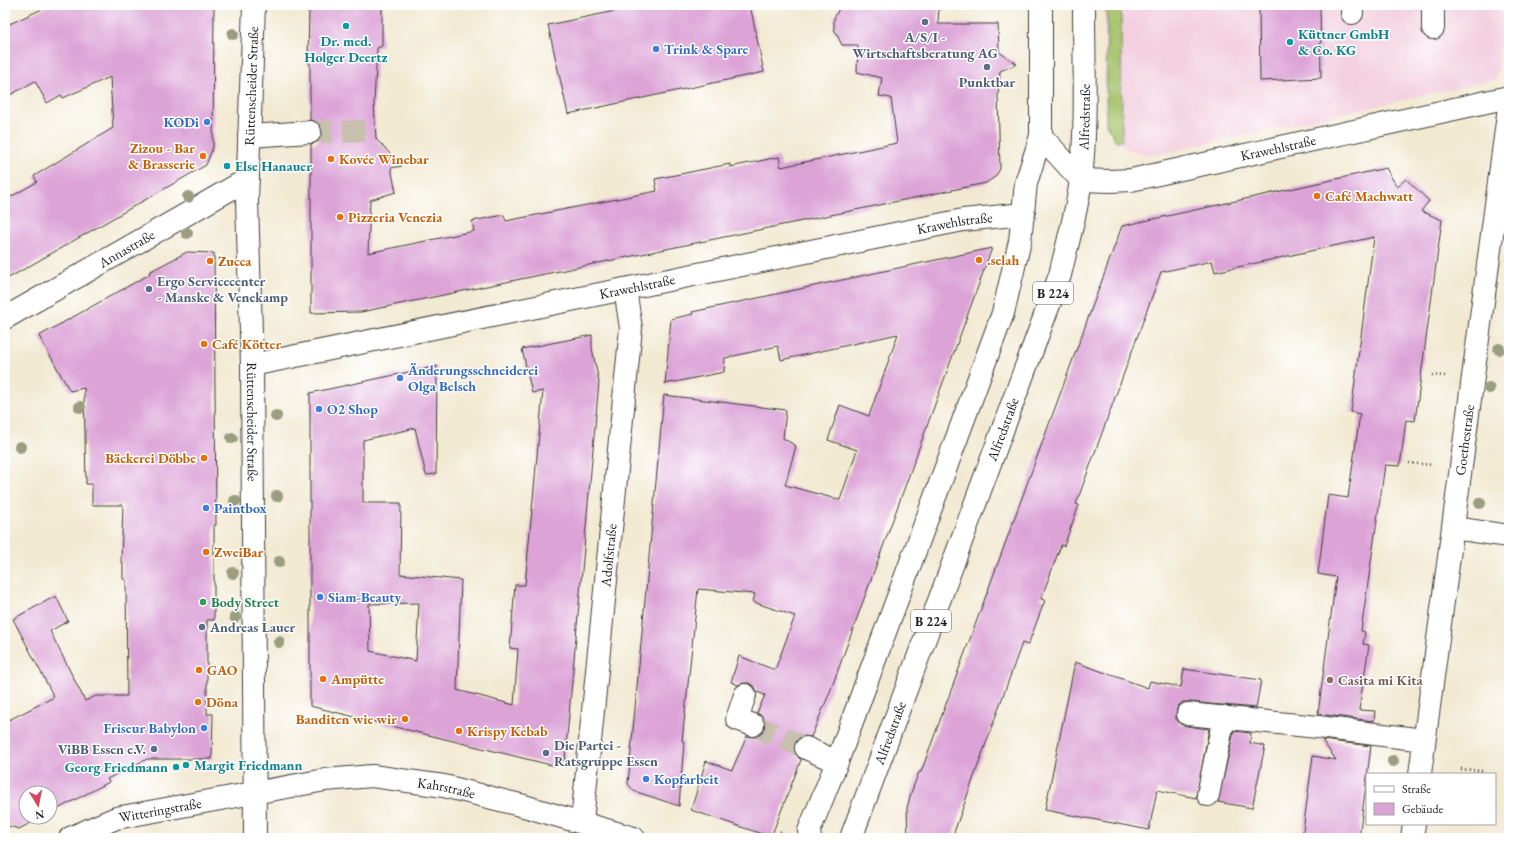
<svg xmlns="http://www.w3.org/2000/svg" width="1514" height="843" viewBox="0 0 1514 843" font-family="'EB Garamond',serif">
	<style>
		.built { fill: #f3cfdf }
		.green { fill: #a4c36b; stroke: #607044 }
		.building { fill: #dca3d7; fill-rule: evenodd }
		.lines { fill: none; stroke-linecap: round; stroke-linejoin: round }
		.minor-tunnel { stroke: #c7c0ae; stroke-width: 22; stroke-dasharray: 22 11; stroke-linecap: butt }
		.minor-casing { stroke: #3c3b37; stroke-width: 24 }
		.major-casing { stroke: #3c3b37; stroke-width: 24 }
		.path { stroke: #3c3b37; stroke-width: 2.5; stroke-dasharray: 1 3; stroke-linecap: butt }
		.minor { stroke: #fff; stroke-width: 22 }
		.major { stroke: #fff; stroke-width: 22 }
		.tree { fill: #9a9d80 }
		.service-dot { fill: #5c6f8a; stroke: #fff; stroke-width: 1.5 }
		.culture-dot { fill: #0f9aa8; stroke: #fff; stroke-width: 1.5 }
		.shop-dot { fill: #3f7fe0; stroke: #fff; stroke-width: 1.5 }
		.food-dot { fill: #e8710a; stroke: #fff; stroke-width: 1.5 }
		.leisure-dot { fill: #2e9e5b; stroke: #fff; stroke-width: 1.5 }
		.education-dot { fill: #8d6e63; stroke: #fff; stroke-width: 1.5 }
		.labels { text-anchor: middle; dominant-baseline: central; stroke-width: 3; stroke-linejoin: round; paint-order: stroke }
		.shield { fill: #fff; stroke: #606060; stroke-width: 1 }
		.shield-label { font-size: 13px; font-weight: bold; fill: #1c1c1c }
		.culture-label { font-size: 14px; font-weight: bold; fill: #0d838f; stroke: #fff; text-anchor: start }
		.service-label { font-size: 14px; font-weight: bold; fill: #4e5e75; stroke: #fff; text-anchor: start }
		.shop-label { font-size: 14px; font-weight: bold; fill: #366cbe; stroke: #fff; text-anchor: start }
		.street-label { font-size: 14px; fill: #1c1c1c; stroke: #fff }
		.food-label { font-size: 14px; font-weight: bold; fill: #c56008; stroke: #fff; text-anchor: start }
		.leisure-label { font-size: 14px; font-weight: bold; fill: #27864d; stroke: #fff; text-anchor: start }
		.education-label { font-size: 14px; font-weight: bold; fill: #785e54; stroke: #fff; text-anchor: start }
	</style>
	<rect width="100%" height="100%" fill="#fff"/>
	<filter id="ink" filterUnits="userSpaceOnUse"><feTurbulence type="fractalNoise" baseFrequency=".025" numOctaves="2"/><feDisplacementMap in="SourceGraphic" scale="8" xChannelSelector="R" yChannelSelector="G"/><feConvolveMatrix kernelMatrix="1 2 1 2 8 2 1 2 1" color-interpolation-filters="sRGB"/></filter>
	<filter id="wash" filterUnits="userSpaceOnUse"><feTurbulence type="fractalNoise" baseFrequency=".012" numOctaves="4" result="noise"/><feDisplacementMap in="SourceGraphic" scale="16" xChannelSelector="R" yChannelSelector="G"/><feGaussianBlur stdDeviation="0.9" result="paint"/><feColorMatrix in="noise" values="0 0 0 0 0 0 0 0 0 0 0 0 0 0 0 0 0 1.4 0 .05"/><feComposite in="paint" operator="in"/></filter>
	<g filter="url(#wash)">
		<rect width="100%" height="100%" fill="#f2e9d2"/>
		<path class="built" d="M1104,5h399l-6,74 -343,76 -15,-1 -17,-8 -6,-7 -8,-10 -3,-9z"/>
		<path class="green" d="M1107,5h14l1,135 -6,1 -10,-17z"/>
		<g id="blocks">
			<path class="building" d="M51,5h163l-1,142 -7,18 -201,115v-80l32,-18 -3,-6 79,-48 -3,-51 -47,21 -2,-3 -14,8 -12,-22 -30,17v-72z
				M309,5h73v41l-5,2 -3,55 2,36 26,27 -11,2 5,24 -26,8 -2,53 106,-22 -2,-10 32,-6 2,6 151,-30 -2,-12 75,-15v3l49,-10 2,10 116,-24 -6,-45 -12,-2 3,-18 -25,-6 1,-27h-16l-8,-16v-11l7,-13h98l-1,19h60l1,28 18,12 -17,7 -2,25 2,73 -5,8 -9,6 -625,129 -50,1v-169l6,-2 4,-5 1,-5 -2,-7 -10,-5v-58l-2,1z
				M644,5h106l14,67 -196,42 -20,-89z
				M1259,5h61l1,73 -61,3z
				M1386,168l11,19 9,-8 23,22 -8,10 21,9 -27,201 -9,-1 -6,46 -15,-1 -24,166 4,1 -2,12 6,1 -10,65 16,1 -1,10 -56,-7 18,-137 -18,-3 10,-79 20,3 12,-84 -9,-2 23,-175 -159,35 -3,-11 -51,11 -85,232 3,1 -15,41 -3,-1 -20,54 4,1 -17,45 -6,-2 -70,195h-44l-1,-30 4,-15 8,-21h2l201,-546z
				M992,248l-162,444 -19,45 -6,-1 -6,2 -5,5v6l2,6 5,5 -30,77 -80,-27 15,-49 26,9 15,-34 8,1 6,-3 4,-5v-6l-2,-6 -6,-4 8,-18 -8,-3 -2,-5 -6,-4h-6l-5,2 -7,-3 8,-26 36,14 20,-54 -42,-14 2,-8 -57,-5 -16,152 2,1 -5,64 -45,-15 -6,-7 36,-389 122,15 -3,28 13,8 -11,39 55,15 17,-50 -29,-10 12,-35 29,11 29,-82 -117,26 -3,-14 -53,12 -1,14 -59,12 6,-65 22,-5 -1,-2z
				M187,252l27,1 2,272h-2v95h-7v94h6l-1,45h-65l-40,20 2,3 -59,31v-20h-24v24h16l-23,12 -14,-4v-103l49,-25 -41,-78 43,-23 12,25 -18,10 35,70 11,-5h31l-1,-116 -3,-1v-17h-2l2,-57h-31v-21h-6l-2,-96 -14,3 -31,-55 111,-62 -1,-2z
				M592,335v13l7,34 -34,377 -10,7 -245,-60v-313l127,-27 -1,108 -10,1 -11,-47 -52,12v63h38l-1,71 61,6 -4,110 57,15 4,-56 -8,-1 5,-63h10l18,-194 -11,2 -10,-44zM419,603l-3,58 -46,-10 -1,-47z
				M1075,662l73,26 2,-7 31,6 3,-18 77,11 -5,28 -67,-6h-6l-5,4 -2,7v6l4,5 7,2 22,3 -13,69 -39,-8 -8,40 -104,-20z
				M1234,731l17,2 -1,10 15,3 -13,62 -34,-6z
				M1322,740l49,6 -12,92h-57l11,-82 23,4z"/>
		</g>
	</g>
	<g filter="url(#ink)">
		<use href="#blocks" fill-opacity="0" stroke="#3c3b37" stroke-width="1"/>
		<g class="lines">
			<path class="minor-tunnel" d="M310,132l65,-1
				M753,725l53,23"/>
			<g class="minor-casing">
				<g id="minor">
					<path id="s1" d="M254,5l-7,195 5,165 3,473"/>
					<path d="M1352,13v-8"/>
					<path d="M1433,28v-23"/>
					<path d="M249,136l61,-4"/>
					<path id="s2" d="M1041,136l40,44 29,1 21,-1 378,-83"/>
					<path id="s3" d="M5,318l243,-139"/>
					<path id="s4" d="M252,365l711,-145 61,-6"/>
					<path d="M1453,528l56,8"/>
					<path d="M745,695l-8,24 16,6"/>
					<path d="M1188,714l130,13 106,13"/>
					<path d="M806,748l31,14"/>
					<path id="s5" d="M1420,774l89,-667"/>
					<path d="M1208,795l16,-78"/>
					<path id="s6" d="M582,822l49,-494 -6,-39"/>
					<path id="s7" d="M70,838l46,-20 209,-38 47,-4 72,10 80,20 110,32"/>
					<path d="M1412,838l2,-14"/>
				</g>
			</g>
			<g class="major-casing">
				<g id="major">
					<path d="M810,838l-1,-7 28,-69 166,-449 17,-72 6,-58 15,-47v-131"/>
					<path id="s8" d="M851,838l209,-563c7,-31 17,-63 21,-96 6,-57 3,-116 3,-174"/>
				</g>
			</g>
			<path class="path" d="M1432,375l13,1
				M1409,463l24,2
				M1461,769l22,2
				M775,838l6,-7"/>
			<use href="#minor" class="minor"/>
			<use href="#major" class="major"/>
		</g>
		<g class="tree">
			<circle cx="233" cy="34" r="6"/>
			<circle cx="188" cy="197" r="6"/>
			<circle cx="187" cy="233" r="6"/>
			<circle cx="1499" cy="349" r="6"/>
			<circle cx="1489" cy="388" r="6"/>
			<circle cx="80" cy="407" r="6"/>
			<circle cx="276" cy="416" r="6"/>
			<circle cx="232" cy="438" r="6"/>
			<circle cx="20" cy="447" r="6"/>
			<circle cx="277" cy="496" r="6"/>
			<circle cx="235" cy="501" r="6"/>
			<circle cx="1480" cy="503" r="6"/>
			<circle cx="279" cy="562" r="6"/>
			<circle cx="233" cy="573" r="6"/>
			<circle cx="235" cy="617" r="6"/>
			<circle cx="279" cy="642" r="6"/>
			<circle cx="1393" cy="761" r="6"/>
		</g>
	</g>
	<g class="service-dot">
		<circle cx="925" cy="22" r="4"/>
		<circle cx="987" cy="67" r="4"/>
		<circle cx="149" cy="289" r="4"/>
		<circle cx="202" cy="627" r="4"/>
		<circle cx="154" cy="749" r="4"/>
		<circle cx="546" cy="753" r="4"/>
	</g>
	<g class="culture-dot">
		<circle cx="346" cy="26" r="4"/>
		<circle cx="1290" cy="42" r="4"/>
		<circle cx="227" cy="166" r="4"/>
		<circle cx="186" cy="765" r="4"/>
		<circle cx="176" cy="767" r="4"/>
	</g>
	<g class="shop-dot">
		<circle cx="656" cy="49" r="4"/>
		<circle cx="207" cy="122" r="4"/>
		<circle cx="400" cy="378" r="4"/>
		<circle cx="319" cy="409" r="4"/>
		<circle cx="206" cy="508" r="4"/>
		<circle cx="320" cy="597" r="4"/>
		<circle cx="204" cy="728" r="4"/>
		<circle cx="646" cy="779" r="4"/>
	</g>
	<g class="food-dot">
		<circle cx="203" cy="156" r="4"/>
		<circle cx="331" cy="159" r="4"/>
		<circle cx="1317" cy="196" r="4"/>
		<circle cx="340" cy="217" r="4"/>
		<circle cx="979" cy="260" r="4"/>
		<circle cx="210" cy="261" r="4"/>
		<circle cx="204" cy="344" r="4"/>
		<circle cx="204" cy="458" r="4"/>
		<circle cx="206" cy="552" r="4"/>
		<circle cx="199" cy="670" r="4"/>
		<circle cx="323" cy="679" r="4"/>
		<circle cx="198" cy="702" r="4"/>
		<circle cx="405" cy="719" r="4"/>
		<circle cx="459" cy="731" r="4"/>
	</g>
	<circle class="leisure-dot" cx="203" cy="602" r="4"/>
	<circle class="education-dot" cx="1330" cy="680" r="4"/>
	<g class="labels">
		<g class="shield">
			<rect x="1033" y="282" width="40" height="22" rx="3"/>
			<rect x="911" y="610" width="40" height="22" rx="3"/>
		</g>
		<g class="shield-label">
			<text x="1053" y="293">B 224</text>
			<text x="931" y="621">B 224</text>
		</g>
		<g class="culture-label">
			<text x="1298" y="34">Küttner GmbH<tspan x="1298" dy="16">&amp; Co. KG</tspan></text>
			<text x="346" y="41" text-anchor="middle">Dr. med.<tspan x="346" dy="16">Holger Deertz</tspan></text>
			<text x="235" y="166">Else Hanauer</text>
			<text x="194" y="765">Margit Friedmann</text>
			<text x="168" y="767" text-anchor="end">Georg Friedmann</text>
		</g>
		<g class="service-label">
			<text x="925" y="37" text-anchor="middle">A/S/I -<tspan x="925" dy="16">Wirtschaftsberatung AG</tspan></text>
			<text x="987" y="82" text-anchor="middle">Punktbar</text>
			<text x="157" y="281">Ergo Servicecenter<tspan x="157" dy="16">- Manske &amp; Venekamp</tspan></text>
			<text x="210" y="627">Andreas Lauer</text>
			<text x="554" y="745">Die Partei -<tspan x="554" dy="16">Ratsgruppe Essen</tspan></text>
			<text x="146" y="749" text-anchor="end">ViBB Essen e.V.</text>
		</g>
		<g class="shop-label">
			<text x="664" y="49">Trink &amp; Spare</text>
			<text x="199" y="122" text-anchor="end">KODi</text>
			<text x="408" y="370">Änderungsschneiderei<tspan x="408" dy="16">Olga Belsch</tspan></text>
			<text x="327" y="409">O2 Shop</text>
			<text x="214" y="508">Paintbox</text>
			<text x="328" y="597">Siam-Beauty</text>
			<text x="196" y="728" text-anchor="end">Friseur Babylon</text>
			<text x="654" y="779">Kopfarbeit</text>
		</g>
		<g class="street-label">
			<text transform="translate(251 86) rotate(-88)">Rüttenscheider Straße</text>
			<text stroke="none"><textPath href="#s8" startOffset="761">Alfredstraße</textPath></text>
			<text stroke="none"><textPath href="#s2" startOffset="260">Krawehlstraße</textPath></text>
			<text stroke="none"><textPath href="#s4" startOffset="717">Krawehlstraße</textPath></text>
			<text stroke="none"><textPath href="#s3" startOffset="140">Annastraße</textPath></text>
			<text stroke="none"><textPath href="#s4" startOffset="393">Krawehlstraße</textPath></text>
			<text stroke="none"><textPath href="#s1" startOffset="417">Rüttenscheider Straße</textPath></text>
			<text stroke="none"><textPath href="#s8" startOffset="436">Alfredstraße</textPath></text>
			<text stroke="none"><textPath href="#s5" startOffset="337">Goethestraße</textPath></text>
			<text stroke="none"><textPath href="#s6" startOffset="268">Adolfstraße</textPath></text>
			<text stroke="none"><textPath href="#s8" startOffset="112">Alfredstraße</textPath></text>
			<text stroke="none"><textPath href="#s7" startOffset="385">Kahrstraße</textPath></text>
			<text stroke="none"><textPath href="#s7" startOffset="95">Witteringstraße</textPath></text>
		</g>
		<g class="food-label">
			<text x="195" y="148" text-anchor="end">Zizou - Bar<tspan x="195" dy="16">&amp; Brasserie</tspan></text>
			<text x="339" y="159">Kovée Winebar</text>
			<text x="1325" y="196">Café Machwatt</text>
			<text x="348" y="217">Pizzeria Venezia</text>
			<text x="987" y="260">.selah</text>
			<text x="218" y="261">Zucca</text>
			<text x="212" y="344">Café Kötter</text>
			<text x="196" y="458" text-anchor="end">Bäckerei Döbbe</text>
			<text x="214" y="552">ZweiBar</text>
			<text x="207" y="670">GAO</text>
			<text x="331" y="679">Ampütte</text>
			<text x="206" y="702">Döna</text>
			<text x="397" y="719" text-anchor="end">Banditen wie wir</text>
			<text x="467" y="731">Krispy Kebab</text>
		</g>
		<g class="leisure-label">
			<text x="211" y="602">Body Street</text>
		</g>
		<g class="education-label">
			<text x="1338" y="680">Casita mi Kita</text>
		</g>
	</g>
	<rect width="1514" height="843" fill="none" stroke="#fff" stroke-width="20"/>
	<rect x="1366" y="773" width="130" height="52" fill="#ffffff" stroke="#a4a4a4"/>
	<rect x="1374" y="786" width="20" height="6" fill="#ffffff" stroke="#a4a4a4"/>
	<text x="1402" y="793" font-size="12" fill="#1c1c1c">Straße</text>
	<rect x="1374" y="803" width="20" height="12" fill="#dca3d7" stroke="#a4a4a4"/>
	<text x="1402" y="813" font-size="12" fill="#1c1c1c">Gebäude</text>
	<g transform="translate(38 805) rotate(170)"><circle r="19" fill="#ffffff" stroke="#a4a4a4"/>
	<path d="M0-3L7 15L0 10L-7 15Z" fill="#d1495b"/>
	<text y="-6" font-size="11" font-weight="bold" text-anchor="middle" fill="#1c1c1c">N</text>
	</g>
</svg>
